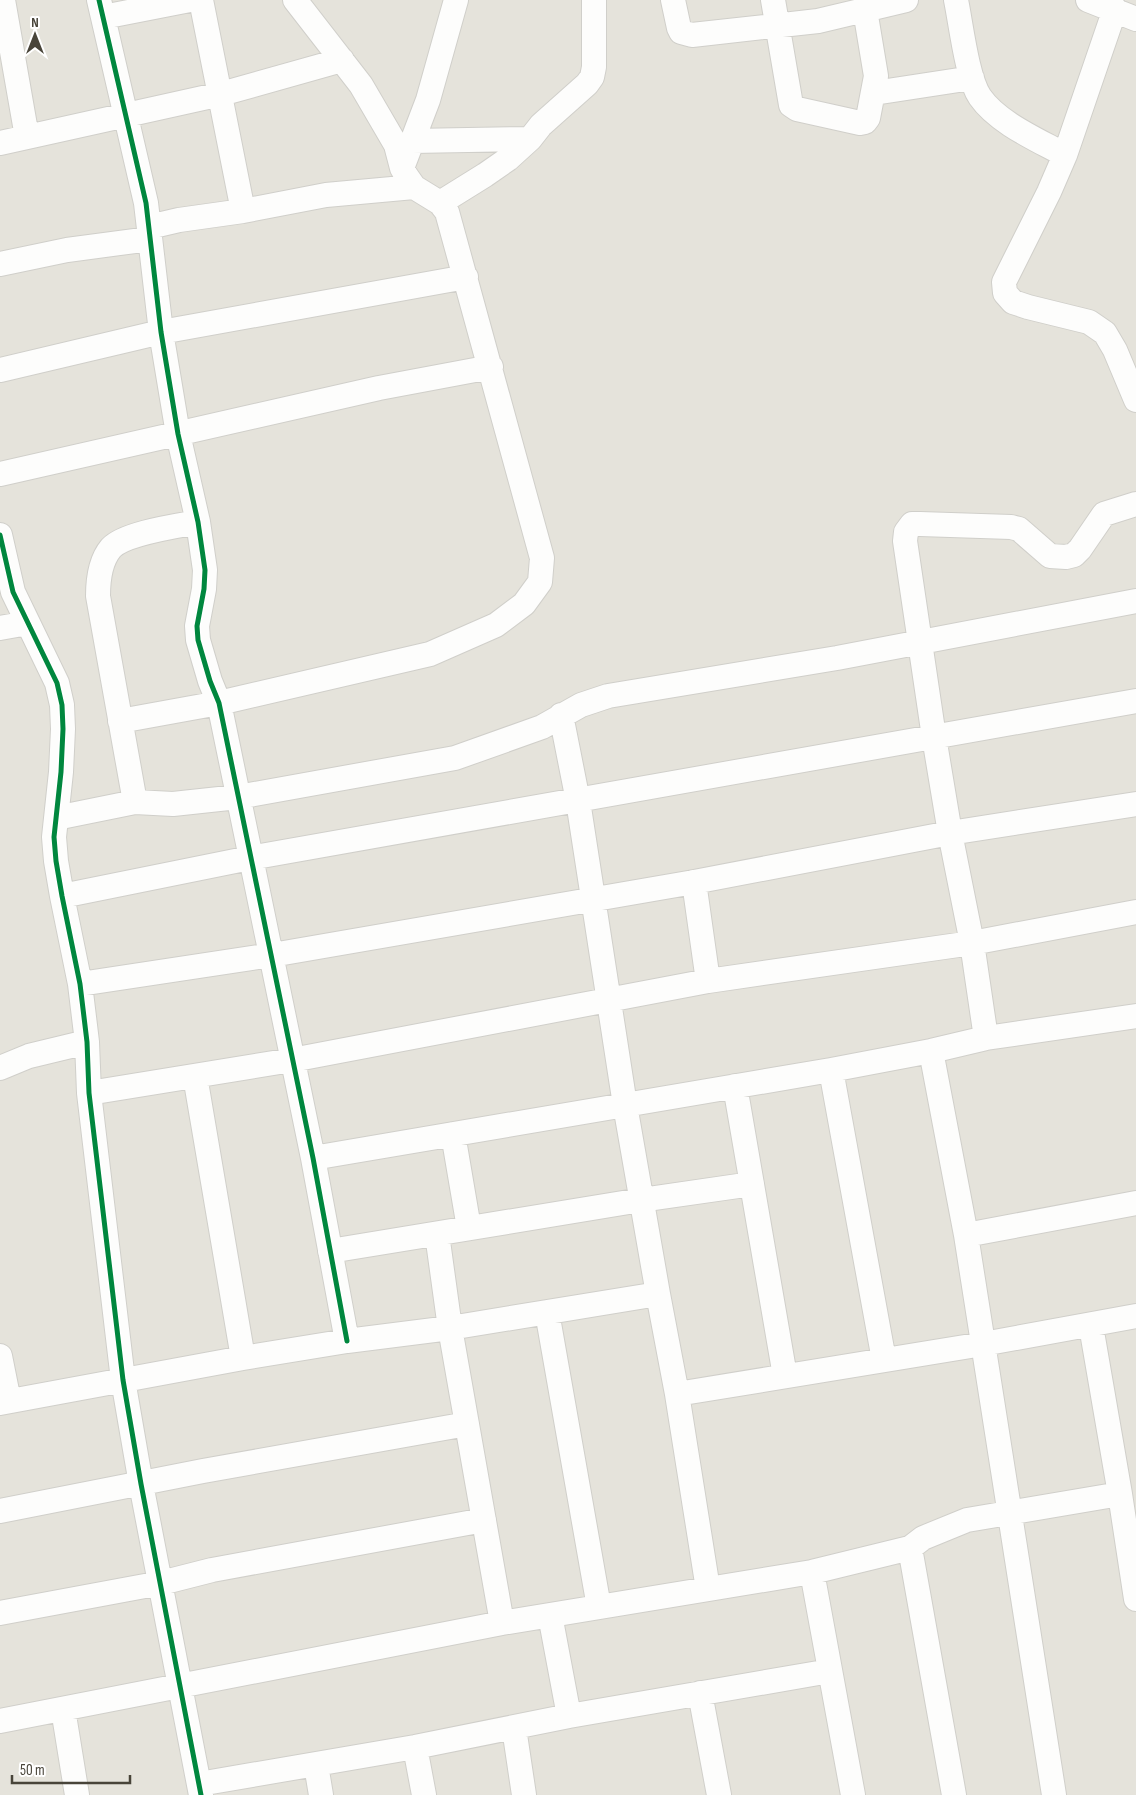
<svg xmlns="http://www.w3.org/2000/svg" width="1136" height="1795" viewBox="0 0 1136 1795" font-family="'Sofia Sans Condensed',sans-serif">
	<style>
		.residential { fill: #e5e3db }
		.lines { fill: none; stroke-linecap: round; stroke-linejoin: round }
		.minor-casing { stroke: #d0cfca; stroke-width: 26 }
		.minor { stroke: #fdfdfc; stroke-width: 24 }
		.cycleway-casing { stroke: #fff; stroke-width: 8 }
		.cycleway { stroke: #00873e; stroke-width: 5 }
	</style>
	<rect width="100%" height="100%" fill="#f2f1ed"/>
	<path class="residential" d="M0,0h1136v1795h-1136z"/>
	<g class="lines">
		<g class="minor-casing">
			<path id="minor" d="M3,0l24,137
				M99,0l47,203 15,129 17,102 20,88 7,48 -1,19 -7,37 1,14 12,41 9,22 94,455 34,183
				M201,0l42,211
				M673,0l6,28 2,4 11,3 126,-14 88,-21
				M773,0l18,105 6,4 63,14 5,-1 3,-4 8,-42 -11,-66
				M956,0c5,24 11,78 24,97 18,26 58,43 85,58
				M1088,0l48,19
				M1115,9l-50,146 -16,37 -45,90 1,11 8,9 15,5 61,15 16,11 10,17 21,50
				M103,17l87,-17
				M874,93l98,-15
				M412,141l118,-2
				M0,143l221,-49 121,-34
				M402,168l26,-68 28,-100
				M440,203l45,-28 23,-16 22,-20 11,-14 46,-41 5,-7 2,-10v-67
				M149,227l30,-7 64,-9 83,-16 88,-8
				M0,264l67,-14 83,-11
				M0,370l161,-38 305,-55
				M0,474l379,-86 112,-21
				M0,535l13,57 44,91 5,22 1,24 -2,43 -7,65 2,24 6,35 18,88 7,58 2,51 34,287 18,104 60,311
				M0,628l28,-5
				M561,715l17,86 47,304 33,189 19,100 31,195
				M120,721l99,-18 211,-49 66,-29 28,-21 16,-22 2,-24 -95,-346 -7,-9 -26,-16 -7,-10 -5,-9 -6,-23 -35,-60 -66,-85
				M135,802l-37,-206c0,-16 2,-35 13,-48 14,-15 66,-22 87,-26
				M56,818l79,-16 38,2 65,-7 217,-39 87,-31 39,-22 27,-9 229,-38 299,-57
				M694,882l14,99
				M62,896l188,-38 886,-157
				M80,984l192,-29 422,-73 256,-49 186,-29
				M986,1038l-14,-95 -22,-110 -16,-96 -29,-196 1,-9 6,-8h8l91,3 8,2 31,27 16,1 8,-2 6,-6 24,-35 32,-10
				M931,1051l35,184 88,560
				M0,1068l29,-12 58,-14
				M831,1070l53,290
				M195,1076l48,282
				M735,1086l50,290
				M89,1093l203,-33 416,-79 264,-38 164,-31
				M453,1134l16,94
				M313,1158l518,-88 100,-19 55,-13 150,-22
				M437,1234l13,94 52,295
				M966,1235l170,-32
				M330,1251l311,-51 111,-16
				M547,1312l52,295
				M1091,1326l29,168 16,105
				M0,1356l9,45
				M677,1394l306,-50 153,-28
				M0,1403l243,-45 104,-17 103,-13 208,-34
				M0,1511l203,-40 264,-47
				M910,1548l44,247
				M812,1572l41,223
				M0,1613l161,-30 51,-13 272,-50
				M550,1615l19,101
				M700,1693l19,102
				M63,1709l14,86
				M0,1721l502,-98 310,-51 98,-24 13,-10 44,-18 153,-26
				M514,1728l10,67
				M415,1747l9,48
				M316,1765l5,30
				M199,1784l216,-37 154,-31 261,-45"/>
		</g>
		<use href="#minor" class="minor"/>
		<g class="cycleway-casing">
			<path id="cycleway" d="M99,0l47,203 15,129 17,102 20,88 7,48 -1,19 -7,37 1,14 12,41 9,22 94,455 34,183
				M0,535l13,57 44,91 5,22 1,24 -2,43 -7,65 2,24 6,35 18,88 7,58 2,51 34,287 18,104 60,311"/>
		</g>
		<use href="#cycleway" class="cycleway"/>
	</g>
	<g transform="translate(35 35)" stroke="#ffffff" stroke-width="4" paint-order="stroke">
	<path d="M0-4L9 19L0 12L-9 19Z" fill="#484439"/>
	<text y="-8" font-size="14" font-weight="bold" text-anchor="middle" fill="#484439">N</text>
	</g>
	<path d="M12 1775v8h118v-8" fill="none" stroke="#484439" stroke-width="2.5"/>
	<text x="20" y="1775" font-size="15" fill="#484439" stroke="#ffffff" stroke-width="4" paint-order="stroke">50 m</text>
</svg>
